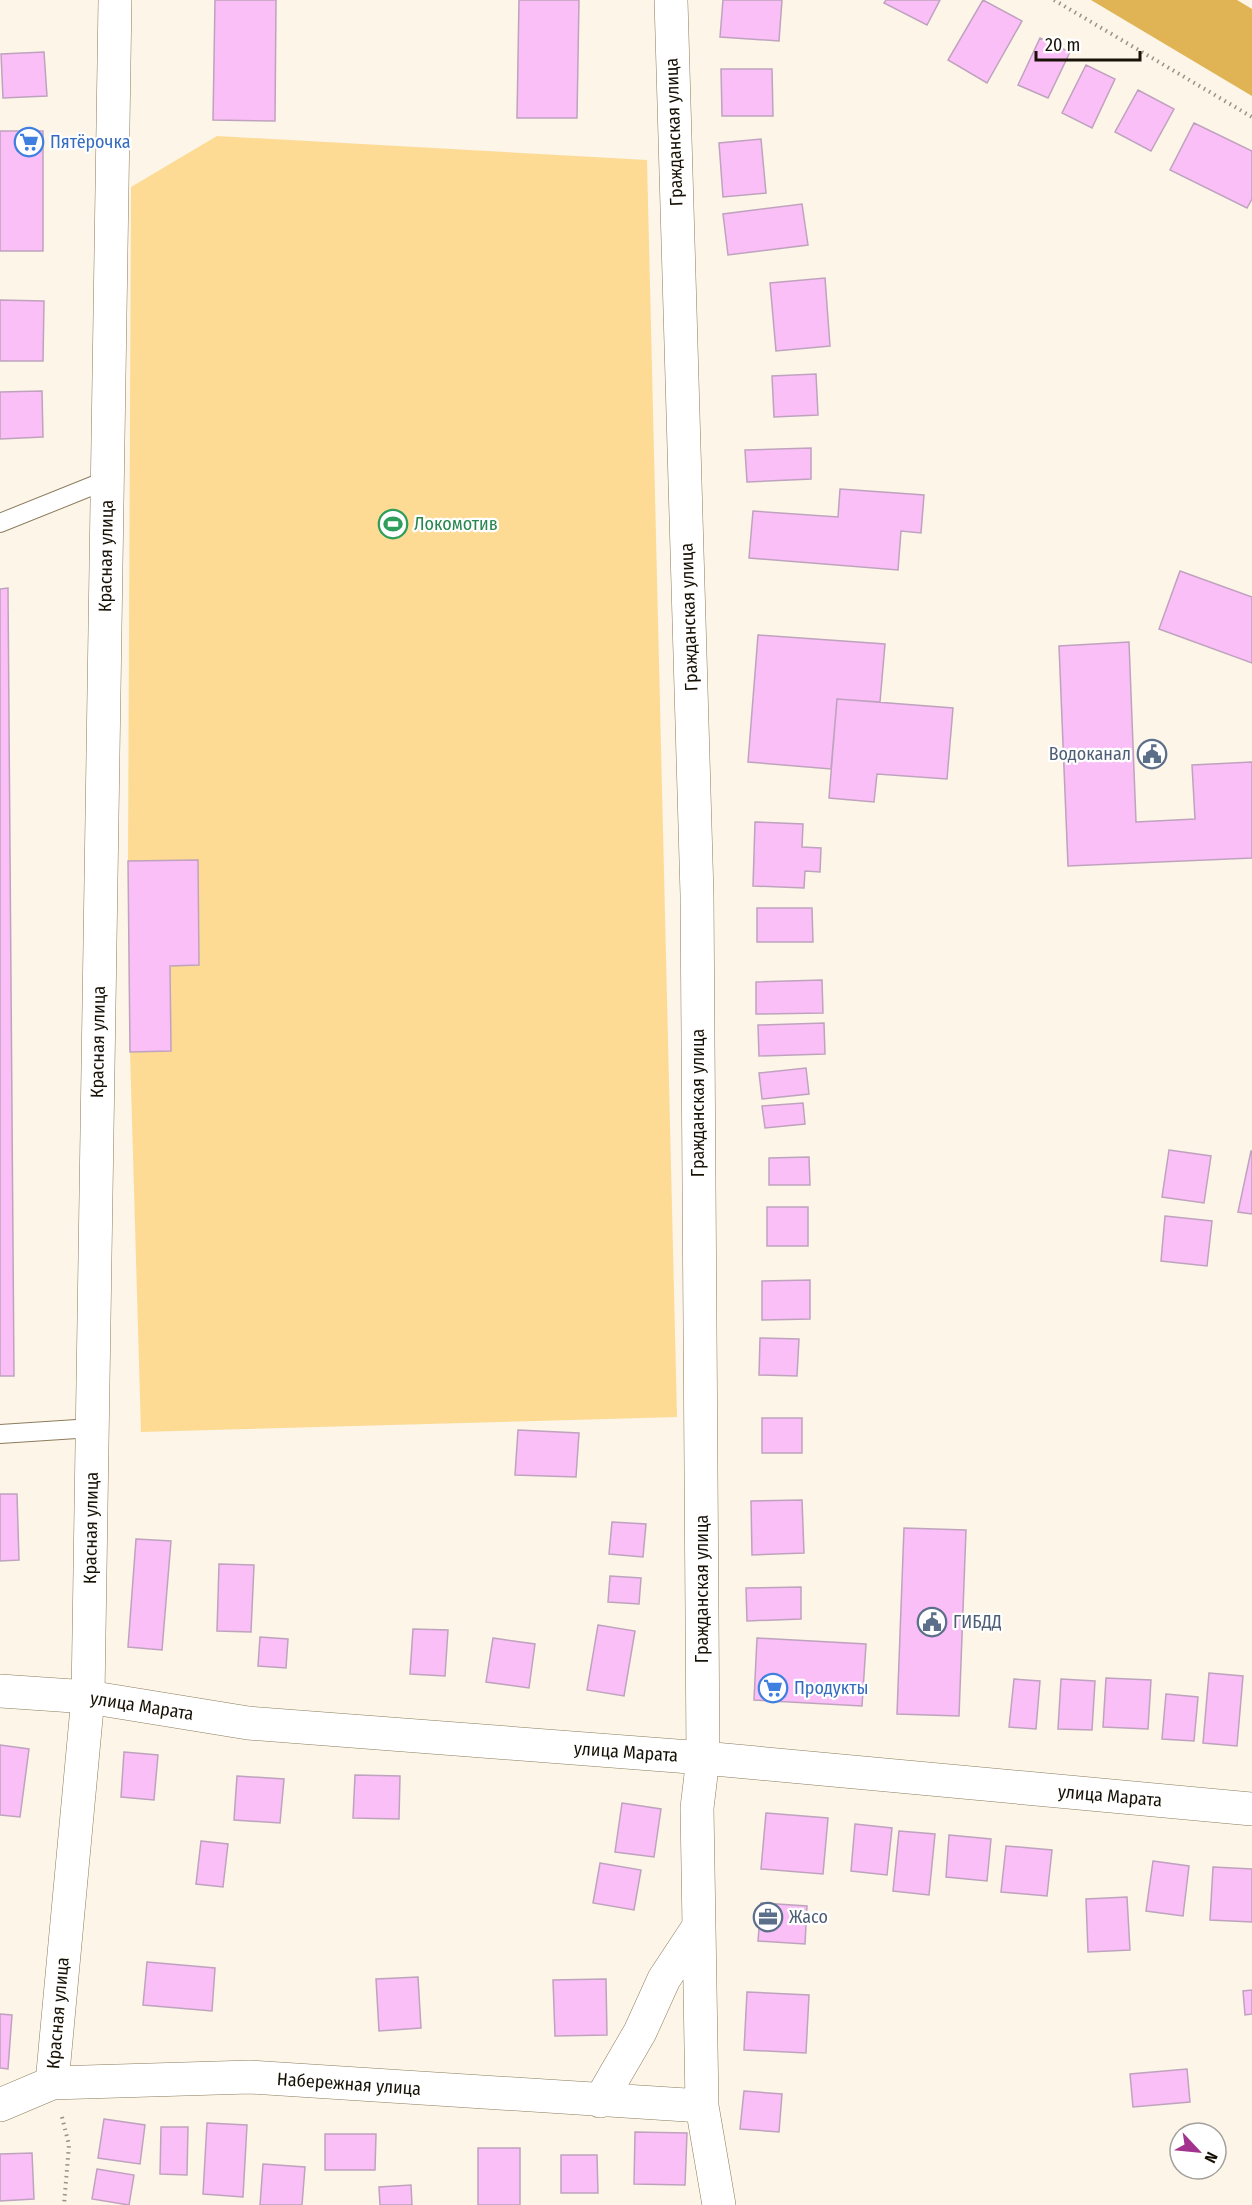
<svg xmlns="http://www.w3.org/2000/svg" width="1252" height="2205" viewBox="0 0 1252 2205" font-family="'Fira Sans Condensed',sans-serif">
	<style>
		.green { fill: #fddb95 }
		.forest { fill: #e0b454 }
		.building { fill: #fabff7; stroke: #bfa3be; stroke-width: 1.5 }
		.lines { fill: none; stroke-linecap: round; stroke-linejoin: round }
		.service-casing { stroke: #8c7c5d; stroke-width: 20 }
		.minor-casing { stroke: #8c7c5d; stroke-width: 34 }
		.tertiary-casing { stroke: #8c7c5d; stroke-width: 34 }
		.path { stroke: #999286; stroke-width: 4; stroke-dasharray: 1.5 4.5; stroke-linecap: butt }
		.service { stroke: #fff; stroke-width: 18 }
		.minor { stroke: #fff; stroke-width: 33 }
		.tertiary { stroke: #fff; stroke-width: 33 }
		.labels { text-anchor: middle; dominant-baseline: central; stroke-width: 4.5; stroke-linejoin: round; paint-order: stroke }
		.street-label { font-size: 18px; fill: #181206; stroke: #fff }
		.shop-label { font-size: 18px; fill: #366cbe; stroke: #fff; text-anchor: start }
		.leisure-label { font-size: 18px; fill: #27864d; stroke: #fff; text-anchor: start }
		.service-label { font-size: 18px; fill: #4e5e75; stroke: #fff; text-anchor: start }
	</style>
	<rect width="100%" height="100%" fill="#fcf5e8"/>
	<path class="green" d="M217,136l430,24 30,1257 -536,15 -11,-380 -2,-191 3,-674z"/>
	<path class="forest" d="M1091,0h146l15,9v87z"/>
	<path class="building" d="M215,0h61l-1,121 -62,-1z
		M519,0h60l-2,118h-60z
		M723,0h59l-3,41 -59,-4z
		M886,0h54l-13,25 -43,-22z
		M983,0l39,21 -35,62 -39,-23z
		M1040,38l30,14 -22,46 -30,-13z
		M44,52l3,44 -44,2 -2,-44z
		M1086,65l29,14 -23,49 -30,-15z
		M721,69h51l1,47h-51z
		M1138,90l36,19 -23,42 -36,-19z
		M1194,123l58,28v48l-5,9 -77,-38z
		M0,131h43v120h-43z
		M761,139l5,54 -43,4 -4,-54z
		M802,204l6,41 -80,10 -5,-41z
		M825,278l5,68 -54,5 -6,-68z
		M0,300l44,1 -1,60h-43z
		M816,374l2,41 -44,2 -2,-41z
		M42,391l1,46 -43,2v-47z
		M811,448v31l-64,3 -2,-32z
		M840,489l84,6 -3,38 -20,-2 -3,39 -149,-12 4,-47 85,6z
		M1180,571l72,26v66l-93,-34z
		M8,588l6,788h-14v-787z
		M758,635l127,9 -5,58 -43,-3 -6,70 -83,-7z
		M1129,642l7,180 59,-3 -3,-54 60,-3v96l-184,8 -9,-220z
		M837,699l116,9 -6,71 -70,-5 -3,28 -45,-4z
		M755,822l48,2 -1,23 19,1 -1,24 -15,-1 -1,17 -51,-2z
		M198,860l1,105 -29,1 1,85 -41,1 -2,-191z
		M757,908h55l1,34h-56z
		M822,980l1,33 -67,1v-32z
		M824,1023l1,31 -66,2 -1,-31z
		M806,1068l3,26 -47,5 -3,-26z
		M803,1103l2,21 -40,4 -3,-22z
		M1169,1150l42,6 -7,47 -42,-6z
		M1251,1151h1v63l-14,-2z
		M809,1157l1,28h-41v-27z
		M767,1207h41v39h-41z
		M1165,1216l47,5 -5,45 -46,-5z
		M810,1280v39l-48,1v-39z
		M760,1338l39,1 -2,37 -38,-1z
		M762,1418h40v35h-40z
		M518,1430l61,3 -3,44 -61,-2z
		M0,1494h17l2,66 -19,1z
		M802,1500l2,53 -52,2 -1,-54z
		M612,1522l34,2 -3,33 -34,-3z
		M904,1528l62,2 -7,186 -62,-2z
		M136,1539l35,2 -9,109 -34,-3z
		M219,1564l35,1 -3,67 -34,-1z
		M610,1576l31,2 -2,26 -31,-2z
		M801,1587v32l-54,2 -1,-33z
		M598,1625l37,6 -11,65 -37,-6z
		M413,1629l35,1 -3,46 -35,-2z
		M260,1637l28,2 -2,29 -28,-2z
		M493,1638l42,6 -6,44 -43,-6z
		M757,1638l109,6 -4,62 -108,-6z
		M1209,1673l34,3 -6,70 -34,-3z
		M1106,1678l45,2 -3,49 -45,-2z
		M1014,1679l26,2 -4,48 -27,-2z
		M1061,1679l34,2 -3,49 -34,-1z
		M1166,1694l32,3 -4,44 -32,-2z
		M0,1745l29,4 -9,68 -20,-2z
		M124,1752l34,3 -4,45 -33,-3z
		M355,1775l45,1 -1,43 -46,-1z
		M237,1776l47,3 -4,44 -46,-3z
		M622,1803l39,6 -7,48 -39,-5z
		M766,1813l62,5 -5,56 -62,-5z
		M855,1824l37,4 -5,47 -36,-4z
		M899,1831l36,3 -6,61 -36,-4z
		M949,1835l42,4 -4,42 -41,-4z
		M201,1841l27,3 -5,43 -27,-3z
		M1006,1846l46,4 -5,46 -46,-4z
		M1153,1861l36,5 -6,50 -37,-5z
		M600,1863l41,7 -7,40 -41,-7z
		M1213,1867l39,2v53l-42,-2z
		M1127,1897l3,53 -42,2 -2,-53z
		M761,1903l46,3 -2,38 -47,-3z
		M147,1962l68,6 -3,43 -69,-6z
		M418,1977l3,51 -42,3 -3,-52z
		M606,1979l1,56 -52,1 -2,-56z
		M1252,1990v24l-7,1 -2,-24z
		M747,1992l62,3 -3,58 -62,-3z
		M0,2014l12,1 -4,54 -8,-1z
		M1187,2069l3,33 -57,5 -3,-33z
		M744,2091l38,3 -3,38 -39,-3z
		M104,2119l41,6 -5,39 -42,-6z
		M207,2123l40,2 -4,72 -40,-3z
		M161,2127h27l-1,48 -27,-1z
		M635,2132l52,1 -2,52 -51,-1z
		M325,2134h51l-1,36h-50z
		M478,2148h42v57h-42z
		M32,2153l2,46 -34,2v-47z
		M561,2155h36l1,38h-37z
		M263,2164l42,3 -3,38h-42z
		M97,2169l37,6 -5,30 -37,-6z
		M411,2185l1,20h-32l-1,-18z"/>
	<g class="lines">
		<g class="service-casing">
			<path id="service" d="M0,523l107,-43
				M0,1434l92,-6"/>
		</g>
		<g class="minor-casing">
			<path id="minor" d="M671,0l26,895 6,863 -6,50 5,298 17,99
				M52,2083l36,-386 160,26 455,35 549,51
				M600,2101l40,-69 24,-53 35,-53
				M0,2105l52,-22 198,-6 452,29"/>
		</g>
		<g class="tertiary-casing">
			<path id="tertiary" d="M0,1691l88,6 27,-1697"/>
		</g>
		<path class="path" d="M1054,0l198,117
			M62,2117l7,28 -5,60"/>
		<use href="#service" class="service"/>
		<use href="#minor" class="minor"/>
		<use href="#tertiary" class="tertiary"/>
	</g>
	<defs>
		<g id="supermarket-ring" transform="scale(1.5)"><circle r="9.5" fill="#fff" stroke="#3f7fe0" stroke-width="1.5"/><path d="M-6-5.5h2.5l.6 2H6L4.5 2H-2.5L-4.4-4H-6ZM-1.5 3.2a1.3 1.3 0 1 0 .1 0ZM3 3.2a1.3 1.3 0 1 0 .1 0Z" fill="#3f7fe0"/></g>
		<g id="stadium-ring" transform="scale(1.5)"><circle r="9.5" fill="#fff" stroke="#2e9e5b" stroke-width="1.5"/><path d="M0-5a6.5 5 0 1 0 0 10a6.5 5 0 1 0 0-10ZM-3.5-1.8h7v3.6h-7Z" fill="#2e9e5b"/></g>
		<g id="civic-ring" transform="scale(1.5)"><circle r="9.5" fill="#fff" stroke="#5c6f8a" stroke-width="1.5"/><path d="M-.6-6.5H3V-4.5H.6V-3L4-1V1h2V6H-6V1h2V-1L-.6-3ZM-1.2 2.5V6h2.4V2.5Z" fill="#5c6f8a"/></g>
		<g id="office-ring" transform="scale(1.5)"><circle r="9.5" fill="#fff" stroke="#5c6f8a" stroke-width="1.5"/><path d="M-6-3h4V-5.5h4V-3h4V5H-6ZM-1-4.5V-3h2v-1.5ZM-6 0V1H6V0Z" fill="#5c6f8a"/></g>
	</defs>
	<g fill-rule="evenodd">
		<use href="#supermarket-ring" x="29" y="142"/>
		<use href="#stadium-ring" x="393" y="524"/>
		<use href="#civic-ring" x="1152" y="754"/>
		<use href="#civic-ring" x="932" y="1622"/>
		<use href="#supermarket-ring" x="773" y="1688"/>
		<use href="#office-ring" x="768" y="1917"/>
	</g>
	<g class="labels">
		<g class="street-label">
			<text transform="translate(674 132) rotate(-92)">Гражданская улица</text>
			<text transform="translate(106 556) rotate(-89)">Красная улица</text>
			<text transform="translate(689 617) rotate(-92)">Гражданская улица</text>
			<text transform="translate(98 1042) rotate(-89)">Красная улица</text>
			<text transform="translate(698 1103) rotate(-90)">Гражданская улица</text>
			<text transform="translate(91 1528) rotate(-89)">Красная улица</text>
			<text transform="translate(702 1589) rotate(-90)">Гражданская улица</text>
			<text transform="translate(142 1706) rotate(9)">улица Марата</text>
			<text transform="translate(626 1752) rotate(4)">улица Марата</text>
			<text transform="translate(1110 1796) rotate(5)">улица Марата</text>
			<text transform="translate(58 2013) rotate(-85)">Красная улица</text>
			<text transform="translate(349 2084) rotate(4)">Набережная улица</text>
		</g>
		<g class="shop-label">
			<text x="50" y="142">Пятёрочка</text>
			<text x="794" y="1688">Продукты</text>
		</g>
		<g class="leisure-label">
			<text x="414" y="524">Локомотив</text>
		</g>
		<g class="service-label">
			<text x="1131" y="754" text-anchor="end">Водоканал</text>
			<text x="953" y="1622">ГИБДД</text>
			<text x="789" y="1917">Жасо</text>
		</g>
	</g>
	<g transform="translate(1198 2151) rotate(116)"><circle r="28" fill="#ffffff" stroke="#a3a09b" stroke-width="1.5"/>
	<path d="M0-4.5L10 22L0 15L-10 22Z" fill="#a3328e"/>
	<text y="-9" font-size="16" font-weight="bold" text-anchor="middle" fill="#181206">N</text>
	</g>
	<path d="M1036 51v9h104v-9" fill="none" stroke="#181206" stroke-width="3"/>
	<text x="1045" y="51" font-size="18" fill="#181206" stroke="#ffffff" stroke-width="4.5" paint-order="stroke">20 m</text>
</svg>
